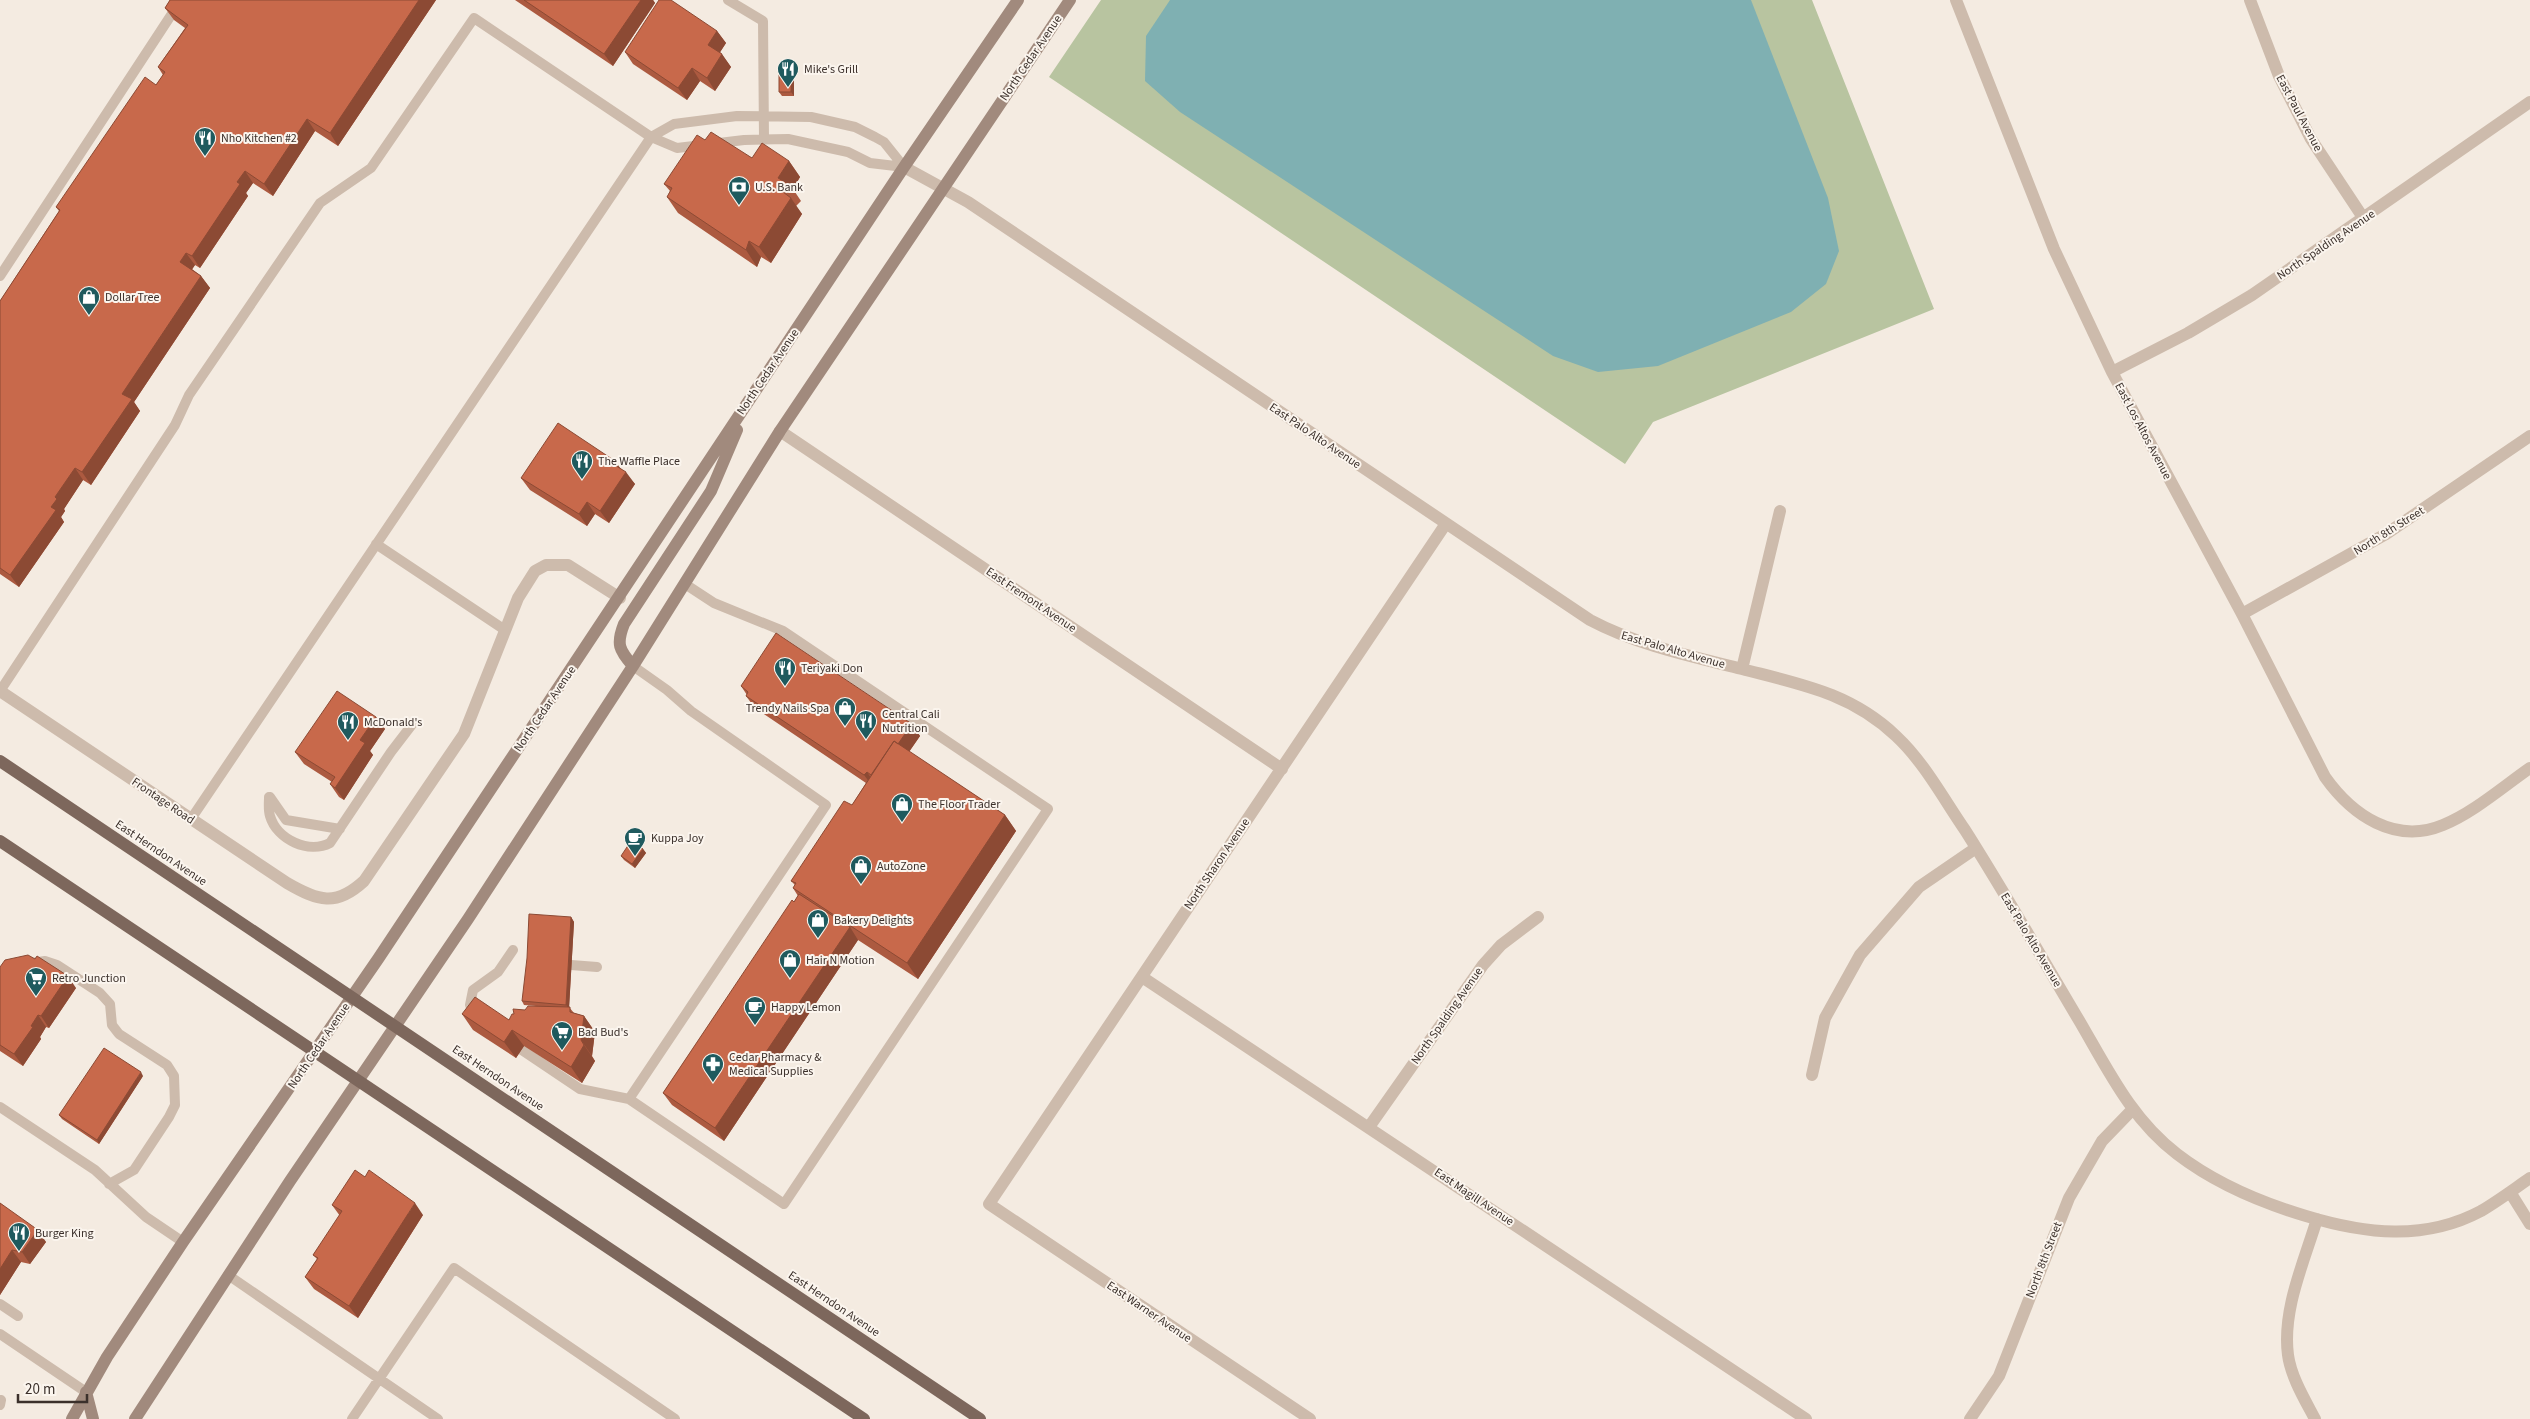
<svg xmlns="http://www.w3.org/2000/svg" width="2530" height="1419" viewBox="0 0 2530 1419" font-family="'Source Sans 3',sans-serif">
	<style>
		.green { fill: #b8c4a0 }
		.water { fill: #7fb0b2 }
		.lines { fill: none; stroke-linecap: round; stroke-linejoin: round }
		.service { stroke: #cdbbac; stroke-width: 10 }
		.minor { stroke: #cdbbac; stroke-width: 12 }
		.secondary { stroke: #a18a7d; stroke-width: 12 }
		.primary { stroke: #7d675c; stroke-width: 12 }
		.wall { fill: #ac5a40 }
		.shaded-wall { fill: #8c4a34 }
		.building { fill: #c8694b; stroke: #8c4a34 }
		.labels { text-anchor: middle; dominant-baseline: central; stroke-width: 4; stroke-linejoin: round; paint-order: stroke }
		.street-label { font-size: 12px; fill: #3b302b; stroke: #fbf5ee }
		.poi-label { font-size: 12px; fill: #3b302b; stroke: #fbf5ee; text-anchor: start }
	</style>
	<rect width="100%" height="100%" fill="#f4ebe1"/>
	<path class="green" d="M1101,0h711l122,309 -281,113 -28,42 -576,-387z"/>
	<path class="water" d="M1170,0h581l77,198 11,53 -13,33 -35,28 -133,54 -60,6 -45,-16 -373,-244 -35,-31 1,-45z"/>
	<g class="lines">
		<path class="service" d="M728,0l35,21 1,118
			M0,276l181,-276
			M376,544l129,86
			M633,666l34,24 24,21 135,94 -197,294 155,105 264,-395 -265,-178 -69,-28 -29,-19
			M0,691l175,-266 14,-30 131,-192 51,-35 103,-150 177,119 26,11 67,-8 44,-1 60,13 22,11 34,4
			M269,797c0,6 -1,13 1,19 7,24 39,38 60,27l61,-91 23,-30
			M270,797l16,23 54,9
			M191,819l460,-682 23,-13 63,-8 74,1 44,10 20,10 9,5 20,25
			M32,963l13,-2 12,4 43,28 10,11 2,21 7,9 48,31 7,11 1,29 -6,12 -35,53 -25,14
			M571,965l26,2
			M475,1015l-5,-10 3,-15 25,-18 15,-22
			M510,1042l70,47 49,10
			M0,1107l95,63 51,47 37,25
			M228,1275l210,144
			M0,1304l18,12
			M0,1334l86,58
			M0,1405l1,-5
			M352,1419l102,-151 221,151"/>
		<path class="minor" d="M1956,0l98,249 58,123 130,242 83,163c27,38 70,68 118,48 30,-12 61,-39 87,-57
			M2250,0l29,76 32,63 53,80
			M904,167l64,35 622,418c47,25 100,36 152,49
			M2112,372l76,-39 64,-38 278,-193
			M780,431l502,338
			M1780,511l-38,158c58,15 109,24 154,67 28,26 47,62 69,94 40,63 77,128 115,192 28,48 52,98 97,132 39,30 82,48 129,62 59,18 119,25 175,-5 17,-10 33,-22 49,-33
			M2242,614l144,-80 144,-98
			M0,691l287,192c31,18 49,24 77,-2l100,-147 54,-136 17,-27 11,-6h22l52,33
			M1142,977l664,442
			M1812,1075l13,-57 35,-63 59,-68 57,-39
			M1369,1127l114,-162 18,-20 37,-28
			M2510,1192l20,32
			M1310,1419l-321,-215 456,-679
			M1970,1419l29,-43 70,-178 33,-57 30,-31
			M2315,1419c-10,-19 -24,-42 -27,-64 -6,-45 16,-93 29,-136"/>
		<path class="secondary" d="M633,666c-14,-16 -17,-22 -9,-42l87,-133 26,-61
			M86,1392l7,27
			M72,1419l35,-62 76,-115 195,-283 526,-792 114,-167
			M135,1419l155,-238 178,-262 165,-253 147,-235 290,-431"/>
		<path class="primary" d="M0,761l980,658
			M0,841l864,578"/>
	</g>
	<path class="wall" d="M170,0h266l-98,146 -23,-15 -42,65 -20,-13 -7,10 2,3 -48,72 -5,-3 -3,4 9,7 9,12 -76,114 6,9 -49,74 -8,-5 -19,29 1,2 -4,6 3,5 -45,65 -19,-13v-273l59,-90 -3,-4 100,-122 7,-10 -5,-8 27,-39 -11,-8 -9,-12z
		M515,0h138l2,3 -42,63z
		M717,31l9,12 -6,9 11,15 -16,24 -15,-10 -13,19 -54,-36 -8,-12z
		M794,80v16h-12l-3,-4z
		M705,140l47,18 37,3 11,16 -7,12 8,12 -5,5 6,8 -31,49 -10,-6 -4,10 -79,-54 -11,-16 3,-6 -6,-7z
		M621,469l14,15 -26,39 -14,-9 -8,12 -57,-36 -9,-12z
		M741,686l171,38 8,12 -11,16 96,63 11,16 -98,148 -60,-39 -134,201 -52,-36 -9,-12 135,-197 -5,-8 2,-3 -4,-4 61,-76 14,-22 -111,-75 -9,-12 1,-1z
		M376,717l9,12 -15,22 3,4 -29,45 -5,-3 -9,-13 2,-2 -28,-18 -9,-12z
		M643,849l3,4 -11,15 -11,-8 -3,-4z
		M571,917l3,5 -5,85 5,6 10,3 11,16 -3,24 3,5 -13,22 -58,-37 -8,12 -43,-28 -11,-16 47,6 5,-6 22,-8 -12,-1 -2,-4z
		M0,967l76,21 -27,40 -3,-1 -6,10 1,2 -18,27 -23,-15z
		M143,1076l-44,68 -37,-25 -3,-4z
		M0,1203l46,39 -16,22 -9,-2 -21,33z
		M332,1205l91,10 -65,103 -44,-29 -9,-12 12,-18 -4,-4 27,-39z"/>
	<path class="shaded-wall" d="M419,0h17l-98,146 -8,-13z
		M641,0h12l2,3 -42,63 -9,-12z
		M717,31l9,12 -9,14 -9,-12z
		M722,54l9,13 -16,24 -8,-13z
		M692,68l8,13 -13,19 -9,-12z
		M791,75l3,5v16l-3,-4z
		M307,119l8,12 -42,65 -9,-12z
		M789,161l11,16 -7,12 -3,-4 -12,-7z
		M245,171l8,12 -7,10 2,3 -48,72 -8,-12 45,-74z
		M791,198l11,16 -31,49 -12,-16z
		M749,241l12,16 -4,10 -11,-17z
		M186,253l9,12 -6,9 -9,-12z
		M201,276l9,12 -76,114 6,9 -49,74 -9,-13 40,-78z
		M615,461l9,12 -11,-9z
		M75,468l8,12 -19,29 1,2 -4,6 3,5 -45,65 -9,-12 41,-68 4,-10z
		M626,472l9,12 -26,39 -9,-12z
		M587,502l8,12 -8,12 -8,-12z
		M376,717l9,12 -15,22 3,4 -29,45 -9,-12 25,-48z
		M912,724l8,12 -37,53 -9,-12z
		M867,772l8,12 -2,3 -9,-12z
		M1005,815l11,16 -98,148 -11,-16z
		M643,849l3,4 -11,15 -3,-4z
		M571,917l3,5 -5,87 -3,-4z
		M850,927l8,13 -134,201 -9,-13z
		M68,976l8,12 -27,40 -8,-12z
		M38,1015l8,12 -6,10 1,2 -18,27 -9,-12 17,-28z
		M584,1016l11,16 -3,24 -11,-16z
		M512,1030l12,16 -8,12 -12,-16z
		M584,1045l11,16 -13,22 -11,-16z
		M141,1072l2,4 -44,68 -2,-4z
		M415,1203l8,12 -65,103 -9,-12z
		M38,1230l8,12 -16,22 -8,-12z
		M12,1250l9,12 -21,33v-26z"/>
	<path class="building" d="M170,0h249l-89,133 -23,-14 -43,65 -19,-13 -8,11 3,2 -48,72 -6,-3 -6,9 21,14 -79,118 10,5 -50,73 -7,-4 -20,29 2,2 -6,8 5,3 -46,65 -10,-7v-267l60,-91 -4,-3 89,-130 11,8 9,-13 -7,-5 30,-42 -23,-17z
		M524,0h117l-37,54z
		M659,0h12l46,31 -9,14 14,9 -15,24 -15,-10 -14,20 -53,-36z
		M779,75h12v17h-12z
		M711,132l41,26 10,-15 27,18 -11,17 12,7 -7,7 8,6 -32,49 -10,-6 -3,9 -79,-53 5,-9 -8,-4 33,-49 8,5z
		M558,423l57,38 -2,3 13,8 -26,39 -13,-9 -8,12 -58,-36z
		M776,633l136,91 -14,20 -4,-3 -23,34 -4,-3 -3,3 -118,-79 2,-4 -7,-6z
		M337,691l39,26 -16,23 5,3 -30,45 -5,-4 5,-7 -40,-25z
		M894,741l111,74 -98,148 -114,-75 3,-5 -5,-2 53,-80 8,4z
		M631,841l12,8 -11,15 -11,-8z
		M799,894l51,33 -135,201 -52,-35 129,-193 2,2z
		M529,914l42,3 -5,88 -44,-4 5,-43z
		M28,955l7,4 2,-3 31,20 -27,40 -3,-1 -7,11 2,1 -19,27 -14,-9v-78l5,-7z
		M475,997l34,23 3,-6h2l-1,-5 12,1 3,-4 42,1v5l14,4 -3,24 3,5 -13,22 -59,-37 -8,12 -42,-28z
		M104,1048l37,24 -44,68 -38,-25z
		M355,1170l10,7 4,-7 46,33 -66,103 -44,-29 13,-19 -5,-3 29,-44 -10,-6z
		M0,1203l38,27 -16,22 -10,-2 -12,19z"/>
	<defs>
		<g id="restaurant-pin" transform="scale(1.125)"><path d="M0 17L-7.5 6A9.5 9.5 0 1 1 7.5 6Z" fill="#1f5a5e" stroke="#fbf5ee"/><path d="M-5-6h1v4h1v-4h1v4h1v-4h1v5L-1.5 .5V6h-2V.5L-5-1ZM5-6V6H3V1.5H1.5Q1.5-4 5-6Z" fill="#fff"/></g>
		<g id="bank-pin" transform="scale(1.125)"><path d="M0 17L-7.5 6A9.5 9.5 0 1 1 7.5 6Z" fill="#1f5a5e" stroke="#fbf5ee"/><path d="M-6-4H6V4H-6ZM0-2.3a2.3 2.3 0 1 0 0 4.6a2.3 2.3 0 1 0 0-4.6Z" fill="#fff"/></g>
		<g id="shop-pin" transform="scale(1.125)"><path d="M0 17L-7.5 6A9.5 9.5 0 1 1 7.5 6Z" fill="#1f5a5e" stroke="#fbf5ee"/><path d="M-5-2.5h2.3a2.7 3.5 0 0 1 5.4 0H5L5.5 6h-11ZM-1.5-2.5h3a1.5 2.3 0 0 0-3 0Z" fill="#fff"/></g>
		<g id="cafe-pin" transform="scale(1.125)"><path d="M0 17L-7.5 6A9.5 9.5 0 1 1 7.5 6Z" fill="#1f5a5e" stroke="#fbf5ee"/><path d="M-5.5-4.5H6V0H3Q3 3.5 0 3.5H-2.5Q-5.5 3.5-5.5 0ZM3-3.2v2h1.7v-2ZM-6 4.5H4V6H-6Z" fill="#fff"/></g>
		<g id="supermarket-pin" transform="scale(1.125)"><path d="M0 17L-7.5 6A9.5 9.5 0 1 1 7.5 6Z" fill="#1f5a5e" stroke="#fbf5ee"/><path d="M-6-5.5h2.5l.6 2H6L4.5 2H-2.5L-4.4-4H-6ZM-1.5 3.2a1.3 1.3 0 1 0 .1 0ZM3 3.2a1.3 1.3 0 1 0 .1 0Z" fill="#fff"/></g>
		<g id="pharmacy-pin" transform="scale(1.125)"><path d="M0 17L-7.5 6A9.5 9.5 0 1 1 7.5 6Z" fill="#1f5a5e" stroke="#fbf5ee"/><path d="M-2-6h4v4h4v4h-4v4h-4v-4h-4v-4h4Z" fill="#fff"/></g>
	</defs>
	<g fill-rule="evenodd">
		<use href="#restaurant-pin" x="788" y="69"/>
		<use href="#restaurant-pin" x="205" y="138"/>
		<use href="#bank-pin" x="739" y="187"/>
		<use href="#shop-pin" x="89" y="297"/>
		<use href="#restaurant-pin" x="582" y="461"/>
		<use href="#restaurant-pin" x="785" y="668"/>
		<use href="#shop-pin" x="845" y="708"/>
		<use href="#restaurant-pin" x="866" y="721"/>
		<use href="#restaurant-pin" x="348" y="722"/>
		<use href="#shop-pin" x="902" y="804"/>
		<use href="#cafe-pin" x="635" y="838"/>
		<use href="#shop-pin" x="861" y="866"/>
		<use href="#shop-pin" x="818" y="920"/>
		<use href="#shop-pin" x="790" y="960"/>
		<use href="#supermarket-pin" x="36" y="978"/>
		<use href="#cafe-pin" x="755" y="1007"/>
		<use href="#supermarket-pin" x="562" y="1032"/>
		<use href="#pharmacy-pin" x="713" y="1064"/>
		<use href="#restaurant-pin" x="19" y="1233"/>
	</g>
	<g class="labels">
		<g class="street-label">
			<text transform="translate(1031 58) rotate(-56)">North Cedar Avenue</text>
			<text transform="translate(2299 113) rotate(62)">East Paul Avenue</text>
			<text transform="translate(2326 245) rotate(-34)">North Spalding Avenue</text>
			<text transform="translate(768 372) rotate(-56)">North Cedar Avenue</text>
			<text transform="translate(2143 431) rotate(62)">East Los Altos Avenue</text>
			<text transform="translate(1315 436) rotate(34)">East Palo Alto Avenue</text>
			<text transform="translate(2389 531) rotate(-32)">North 8th Street</text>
			<text transform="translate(1031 600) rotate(34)">East Fremont Avenue</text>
			<text transform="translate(1673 650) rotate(16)">East Palo Alto Avenue</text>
			<text transform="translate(545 709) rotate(-56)">North Cedar Avenue</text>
			<text transform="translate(163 801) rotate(34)">Frontage Road</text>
			<text transform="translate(161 853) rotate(34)">East Herndon Avenue</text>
			<text transform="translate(1217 864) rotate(-56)">North Sharon Avenue</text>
			<text transform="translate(2031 940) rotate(59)">East Palo Alto Avenue</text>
			<text transform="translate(1447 1016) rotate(-55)">North Spalding Avenue</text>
			<text transform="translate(319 1046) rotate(-56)">North Cedar Avenue</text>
			<text transform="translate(498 1078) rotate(34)">East Herndon Avenue</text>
			<text transform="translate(1474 1197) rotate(34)">East Magill Avenue</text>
			<text transform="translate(2044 1260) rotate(-69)">North 8th Street</text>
			<text transform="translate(834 1304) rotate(34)">East Herndon Avenue</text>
			<text transform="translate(1149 1312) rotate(34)">East Warner Avenue</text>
		</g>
		<g class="poi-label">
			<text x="804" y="69">Mike's Grill</text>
			<text x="221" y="138">Nho Kitchen #2</text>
			<text x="755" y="187">U.S. Bank</text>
			<text x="105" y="297">Dollar Tree</text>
			<text x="598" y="461">The Waffle Place</text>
			<text x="801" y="668">Teriyaki Don</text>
			<text x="829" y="708" text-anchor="end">Trendy Nails Spa</text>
			<text x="882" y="714">Central Cali<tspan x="882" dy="14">Nutrition</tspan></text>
			<text x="364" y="722">McDonald's</text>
			<text x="918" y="804">The Floor Trader</text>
			<text x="651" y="838">Kuppa Joy</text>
			<text x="877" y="866">AutoZone</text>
			<text x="834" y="920">Bakery Delights</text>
			<text x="806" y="960">Hair N Motion</text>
			<text x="52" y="978">Retro Junction</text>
			<text x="771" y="1007">Happy Lemon</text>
			<text x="578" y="1032">Bad Bud's</text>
			<text x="729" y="1057">Cedar Pharmacy &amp;<tspan x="729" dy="14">Medical Supplies</tspan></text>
			<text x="35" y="1233">Burger King</text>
		</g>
	</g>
	<path d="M18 1394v8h69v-8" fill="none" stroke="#3b302b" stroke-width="2.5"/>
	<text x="25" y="1394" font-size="15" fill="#3b302b" stroke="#fbf5ee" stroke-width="4" paint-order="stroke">20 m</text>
</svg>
